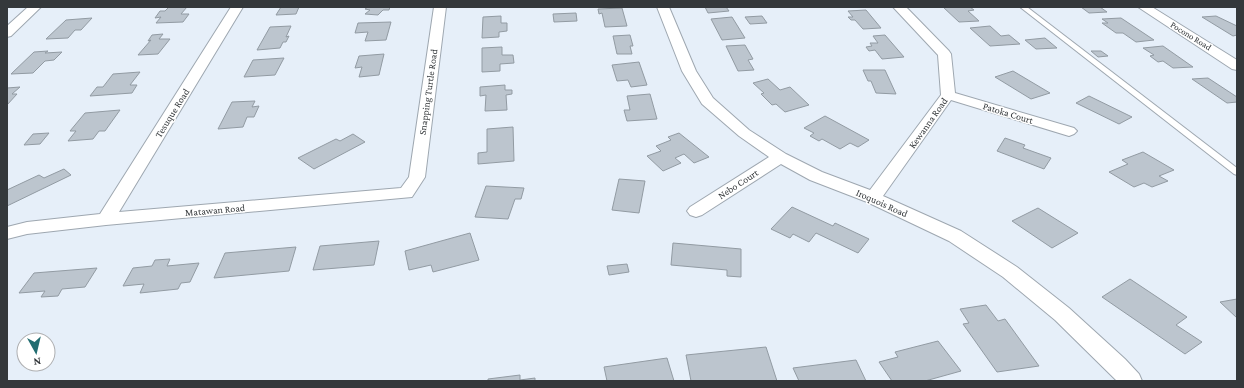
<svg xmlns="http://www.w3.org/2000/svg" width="1244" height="388" viewBox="0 0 1244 388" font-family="'Crimson Pro',serif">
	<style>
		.building { fill: #bcc5ce; stroke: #929ba3 }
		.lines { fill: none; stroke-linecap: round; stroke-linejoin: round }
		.service-casing { stroke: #9ea7b0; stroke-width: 2 }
		.minor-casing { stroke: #9ea7b0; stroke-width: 2 }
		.service { fill: #fff; fill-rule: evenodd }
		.minor { fill: #fff; fill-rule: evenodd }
		.labels { text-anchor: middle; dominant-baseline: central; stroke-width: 3; stroke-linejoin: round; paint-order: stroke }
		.far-street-label { font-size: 9px; fill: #34383b; stroke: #fff }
		.street-label { font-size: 10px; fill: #34383b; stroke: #fff }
	</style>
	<rect width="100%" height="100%" fill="#e6eff9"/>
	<path class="building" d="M169,7h18l-6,7h8l-6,8 -27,1 5,-6 -6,1 5,-7h5z
		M281,7h18l-3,7 -20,1z
		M368,7h22l-1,3h-6l-5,5 -13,-1 5,-4 -5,-1z
		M705,7h21l3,4 -21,2z
		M943,7h27l4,3 -6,1 11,10 -20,1z
		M1081,7h19l7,5 -18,1z
		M622,8l5,18 -22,1 -3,-14 -3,1 -1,-5z
		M866,10l15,18 -18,1 -8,-9h-4l-3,-3h5l-5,-6z
		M576,13l1,8 -23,1 -1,-8z
		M501,16v7h6v8l-8,1v5l-17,1 1,-21z
		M762,16l5,7 -17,1 -5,-7z
		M1216,16l21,10v9l-4,1 -31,-19z
		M732,17l13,21 -23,2 -11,-21z
		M92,18l-11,12h-6l-7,8 -22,1 20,-19z
		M1121,18l33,22 -18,2 -13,-9h-7l-14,-10h6l-6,-4z
		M391,22l-5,18 -21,1 3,-9 -13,1 3,-10z
		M291,26l-5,11 3,-1 -3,6h-3l-3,6 -23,2 13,-23z
		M990,26l11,10 8,-1 11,9 -30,2 -20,-18z
		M163,34l-4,5h11l-12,15 -20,1 13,-15 -3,1 4,-6z
		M630,35l3,11h-3l2,8h-15l-4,-18z
		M885,35l19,22 -22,2 -7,-9 -6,1 -3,-4 6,-1 -2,-3h8l-5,-7z
		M1045,38l12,10 -21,1 -11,-9z
		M745,45l8,14 -5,1 6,10 -16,1 -12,-25z
		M1163,46l30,21 -20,1 -10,-7 -5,1 -8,-6 4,-1 -11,-7z
		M502,47v8h11l1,8 -14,1v7l-18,1v-24z
		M48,51l-3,2 17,-1 -8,8 -9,1 -12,12 -22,1 23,-22z
		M1091,51h10l7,5 -10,1z
		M384,54l-5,21 -20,2 3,-10 -7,1 4,-12z
		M284,58l-9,17 -31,2 9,-17z
		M639,62l8,23 -16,2 -3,-7 -11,1 -5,-16z
		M863,70h22l11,24 -20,-1 -5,-12h-3z
		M1013,71l37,22 -19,6 -36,-22z
		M140,72l-10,13h7l-5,8 -42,3 7,-9h6l10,-13z
		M1208,78l29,19v5l-10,1 -35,-24z
		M768,79l12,11 10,-3 19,18 -24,7 -9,-8 -4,1 -11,-11 3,-1 -11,-10z
		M505,85v5h7v4l-6,1 1,15 -22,1 1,-16 -6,1v-9z
		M20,87l-8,7h5l-10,11v-17z
		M650,94l7,25 -30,2 -3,-11h6l-3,-14z
		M1089,96l43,21 -13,7 -43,-21z
		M255,101l-3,6 7,-1 -5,11h-7l-4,10 -25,2 14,-27z
		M120,110l-15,21h-6l-6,8 -25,2 8,-10h-6l15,-18z
		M825,116l44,24 -11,7 -8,-4 -10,6 -18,-10 -3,2 -9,-5 4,-3 -10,-5z
		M513,127l1,34 -36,3v-11l9,-1v-23z
		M49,133l-9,11 -16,1 9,-11z
		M679,133l30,24 -15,6 -10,-9 -9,4 6,5 -18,8 -16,-15 14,-5 -5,-5 15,-6 -3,-3z
		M353,134l12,8 -51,27 -16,-11 38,-19 4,2z
		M1005,138l20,7 -2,3 28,10 -7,11 -47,-18z
		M1143,152l31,18 -15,6 9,5 -16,6 -8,-4 -10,4 -25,-15 19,-8 -6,-4z
		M64,169l7,6 -64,31v-16l32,-15 5,3z
		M619,179l26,2 -6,32 -27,-3z
		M486,186l38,2 -3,11h-6l-7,20 -33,-2z
		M792,207l41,19 2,-3 34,16 -11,14 -42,-20 -7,9 -16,-8 -3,4 -19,-9z
		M1038,208l40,25 -26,15 -40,-27z
		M470,233l9,27 -46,12 -2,-7 -22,5 -4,-19z
		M379,241l-5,24 -61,5 7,-24z
		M673,243l68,6v28l-14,-1v-6l-56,-5z
		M296,247l-7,24 -75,7 11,-25z
		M170,259l-3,7 32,-3 -9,19 -9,1 -3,6 -38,4 4,-9 -21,2 10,-18 19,-2 3,-6z
		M627,264l2,8 -20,3 -2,-9z
		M97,268l-12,19 -23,2 -4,7 -17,1 4,-6 -26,2 15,-20z
		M1130,279l57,38 -11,8 26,17 -17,12 -83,-57z
		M1237,299v19l-17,-16z
		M986,305l12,16 7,-2 34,47 -42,6 -34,-48 6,-1 -9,-14z
		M938,341l23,30 -36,10h-33l-13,-19 19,-5 -3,-5z
		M766,347l11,34h-86l-5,-26z
		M667,358l7,23h-67l-3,-14z
		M856,360l10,21h-67l-6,-13z
		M520,375v5l15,-2v3h-47v-2z"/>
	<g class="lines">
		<g class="service-casing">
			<path id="service" d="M1020,7h7l210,161v7l-3,-1z"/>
		</g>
		<g class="minor-casing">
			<path id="minor" d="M28,7h13l-30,29 -4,1v-11z
				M231,7h12l-124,205 282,-24 8,-11 25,-170h12l-21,170 -13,20 -306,28 -79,9 -20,5v-12l20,-5 73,-8z
				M657,7h12l27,64 17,27 36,32 37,24 36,18 48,18 71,-95 -3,-40 -45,-48h13l43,44 2,3 4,39 119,35 3,3 -3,3 -5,2 -118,-36 -68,96 78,35 56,36 52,41 56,51 14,15 3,7h-25l-62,-61 -52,-43 -54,-36 -82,-39 -57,-22 -29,-16 -79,51 -6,2 -6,-2 -3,-4 3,-4 79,-50 -30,-21 -37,-32 -20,-33z
				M1138,7h14l85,53v10l-5,-1z"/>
		</g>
		<use href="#service" class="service"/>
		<use href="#minor" class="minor"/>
	</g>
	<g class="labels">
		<g class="far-street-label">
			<text transform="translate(1191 36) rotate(32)">Pocono Road</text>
		</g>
		<g class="street-label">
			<text transform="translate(428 92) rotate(-82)">Snapping Turtle Road</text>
			<text transform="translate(172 113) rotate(-58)">Tesuque Road</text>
			<text transform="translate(1008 113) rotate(17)">Patoka Court</text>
			<text transform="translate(928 123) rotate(-55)">Kewanna Road</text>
			<text transform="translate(738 184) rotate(-33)">Nebo Court</text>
			<text transform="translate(882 203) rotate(24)">Iroquois Road</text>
			<text transform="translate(215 210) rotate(-5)">Matawan Road</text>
		</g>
	</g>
	<rect width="1244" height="388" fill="none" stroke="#34383b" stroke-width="16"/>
	<g transform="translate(36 352) rotate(172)"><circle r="19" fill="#ffffff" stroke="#aeafb1"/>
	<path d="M0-3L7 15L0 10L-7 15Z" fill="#226d71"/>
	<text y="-6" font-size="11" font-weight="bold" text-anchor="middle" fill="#34383b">N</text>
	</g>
</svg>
